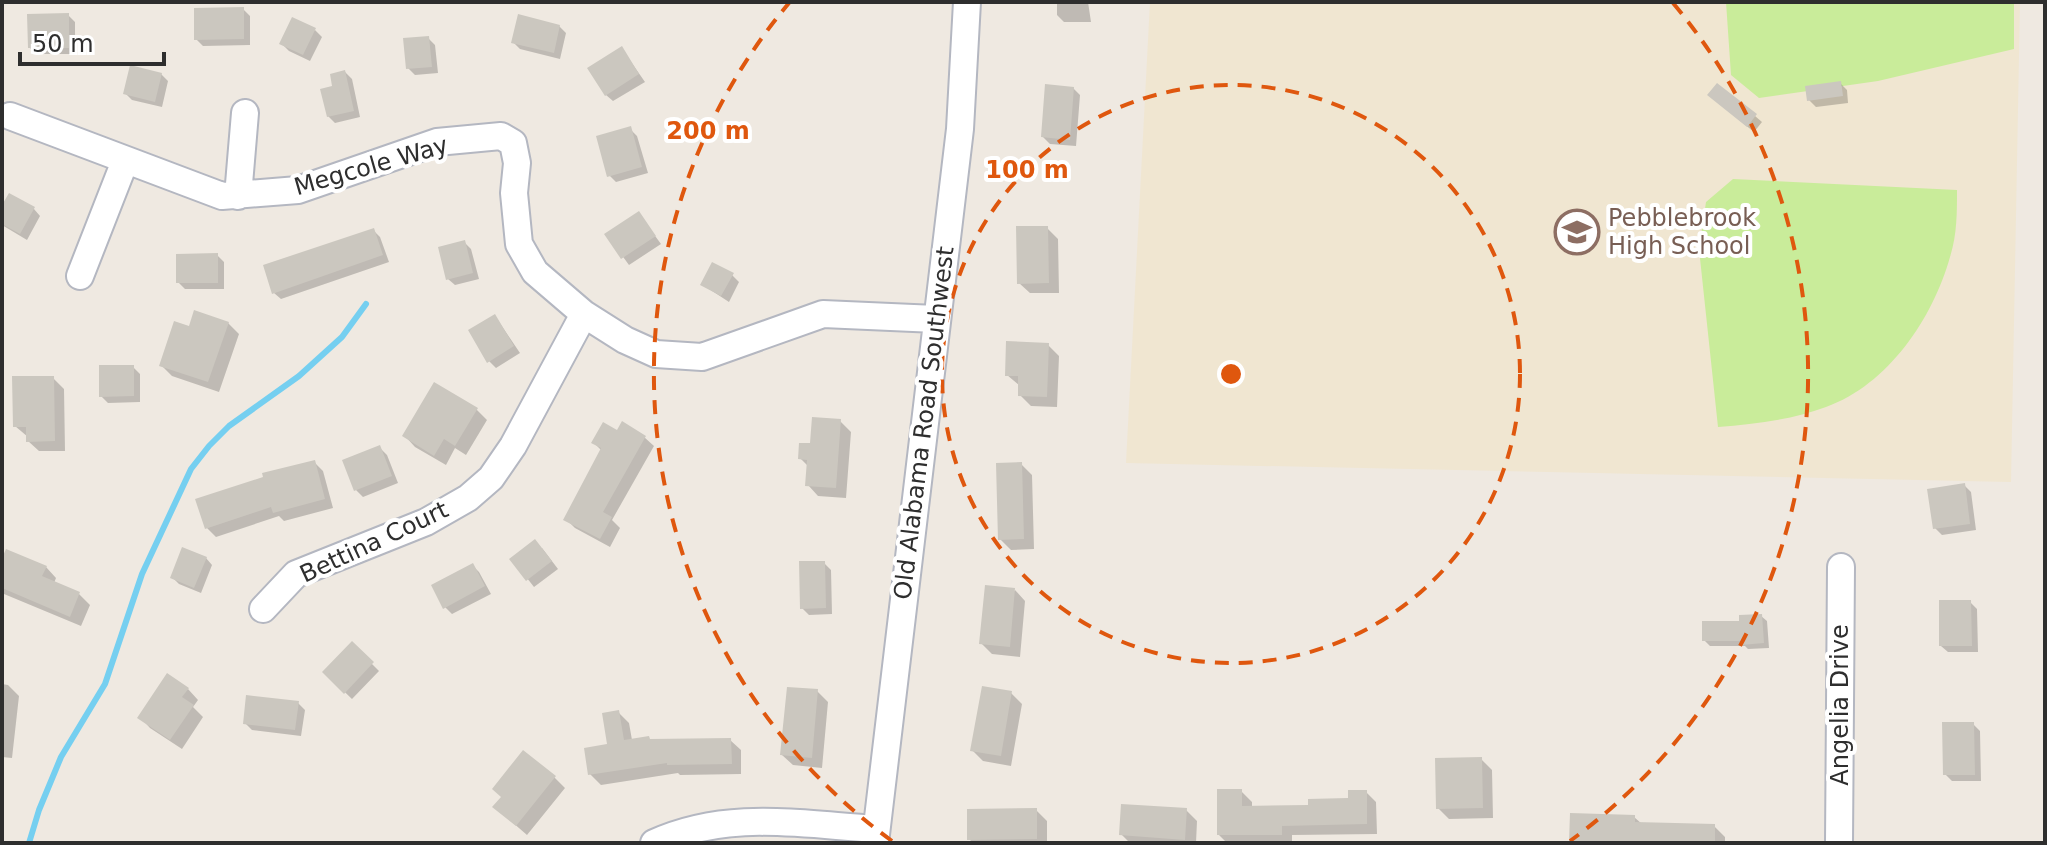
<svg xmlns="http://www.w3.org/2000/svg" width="2047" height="845" viewBox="0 0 2047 845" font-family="'DejaVu Sans',sans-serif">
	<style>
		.education { fill: #f0e6d1 }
		.pitch { fill: #c9ec9a }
		.shadow { fill: #0003 }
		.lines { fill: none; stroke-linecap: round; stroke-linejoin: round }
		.stream { stroke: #75cff0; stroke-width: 6 }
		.building { fill: #cbc7bf }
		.minor-casing { stroke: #b4b7c1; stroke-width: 30 }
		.minor { stroke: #fff; stroke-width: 26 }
		.ring { fill: none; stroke: #df570e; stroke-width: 4; stroke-dasharray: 14 10 }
		.labels { text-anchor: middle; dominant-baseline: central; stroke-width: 8; stroke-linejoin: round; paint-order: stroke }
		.street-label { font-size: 24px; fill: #2e2e2e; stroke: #fff }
		.education-label { font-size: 24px; fill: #785e54; stroke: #fff; text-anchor: start }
		.centre { fill: #df570e; stroke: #fff; stroke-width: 4 }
		.ring-label { font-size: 24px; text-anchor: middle; font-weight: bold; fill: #df570e; stroke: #fff; stroke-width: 8; stroke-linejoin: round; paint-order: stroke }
	</style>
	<rect width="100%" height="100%" fill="#efe9e1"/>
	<path class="education" d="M1150,2h870l-9,480 -885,-19z"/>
	<path class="pitch" d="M1726,2h288v47l-136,32 -119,17 -28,-23z
		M1733,179l224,11c0,23 0,45 -7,67 -17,61 -62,128 -124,150 -35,13 -71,17 -108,20l-19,-178 7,-47z"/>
	<path class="shadow" d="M1057,2h31l3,20h-27l-7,-7z
		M243,9l7,7v29l-47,1 -7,-7z
		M68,15l7,7v32h-38l-7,-6z
		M559,26l7,7 -6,26 -40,-10 -7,-7z
		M315,30l7,7 -12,24 -21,-10 -7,-7z
		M428,38l7,7 3,28 -23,2 -7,-7z
		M622,49l23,33 -32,19 -7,-6z
		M345,72l7,7 8,38 -25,6 -7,-7z
		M161,74l7,7 -6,26 -30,-7 -7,-7z
		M1840,83l7,7 1,13 -32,4 -7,-7z
		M1073,88l7,7 -4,51 -26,-2 -7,-7z
		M1717,102l38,14 7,6 -8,10z
		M630,129l7,7 11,37 -32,9 -7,-7z
		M2,209h32l6,7 -13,24 -25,-15z
		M639,214l22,30 -32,21 -22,-30z
		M1047,228l11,11 1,54h-29l-11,-10z
		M373,230l7,7 9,25 -108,37 -7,-6z
		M464,242l7,7 8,30 -24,6 -7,-6z
		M217,255l7,7v27h-39l-7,-7z
		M732,275l7,7 -10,20 -26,-17z
		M495,316l25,37 -24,15 -7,-7z
		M228,323l11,11 -20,58 -47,-16 -11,-11z
		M1048,345l11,11 -2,51 -26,-1 -11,-11v-9l-13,-11z
		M133,367l7,7v28l-32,1 -7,-7z
		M53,378l11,11 1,62h-26l-11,-10v-4l-13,-11z
		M476,409l11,11 -21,35 -11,-7 -9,17 -31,-18 -10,-11z
		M840,421l11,11 -5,66 -28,-2 -10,-11 1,-18 -9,-9z
		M618,433l26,4 10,9 -42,74 8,8 -10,19 -35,-19 -9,-9 36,-68 -8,-8z
		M380,448l7,7 11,28 -35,14 -7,-7z
		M314,462l9,9 10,37 -49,13 -5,-5 -63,21 -9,-9z
		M1021,464l11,11 2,74 -23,1 -11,-11z
		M1964,485l7,7 5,38 -34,5 -7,-7z
		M542,548l16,21 -24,18 -22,-28z
		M206,558l6,7 -11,28 -22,-9 -7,-7z
		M2,563l44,4 10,11 -2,5 25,11 11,11 -9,21 -77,-32 -2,-3z
		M824,563l7,7 1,44 -23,1 -7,-7z
		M472,565l7,7 12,22 -39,20 -7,-7z
		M1015,590l10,11 -5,56 -28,-3 -11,-11z
		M1970,602l7,7 1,43h-30l-7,-6z
		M1761,616l6,5 2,27 -21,1 -3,-3h-35l-6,-6z
		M352,644l27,27 -27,28 -28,-27z
		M2,684l6,1 11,11 -7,62 -10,-1z
		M188,689l10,11 -5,7 10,10 -21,32 -32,-21 -10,-11z
		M817,691l11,11 -6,66 -29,-3 -11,-10z
		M1011,693l11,11 -11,62 -28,-5 -11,-11z
		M298,703l7,7 -4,26 -49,-6 -7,-7z
		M618,712l11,11 3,17h98l11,10v24l-61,1 -2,-2 -77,12 -11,-11 19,-28z
		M1973,724l7,7 1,50h-29l-7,-7z
		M1481,759l11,11 1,48 -44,1 -11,-11z
		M554,777l11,11 -38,47 -32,-28 8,-10z
		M1241,791l11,11v6l58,-1 40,-7 16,-8 10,10 1,32 -85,1v8h-65l-8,-8z
		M1036,810l11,11v22h-74l-4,-4z
		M1186,810l11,11 -1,22h-66l-9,-9z
		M1634,817l8,7 72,2 11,11v6h-153z"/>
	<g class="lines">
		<path class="stream" d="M29,843l10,-33 22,-53 44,-73 37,-110 49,-105 18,-23 20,-20 70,-50 43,-39 24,-33"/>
	</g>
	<path class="building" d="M244,7v32l-50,1v-32z
		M69,13v35h-41l-1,-34z
		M518,14l42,11 -6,28 -43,-10z
		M292,17l24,11 -13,27 -24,-11z
		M429,36l3,31 -26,2 -3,-31z
		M622,46l17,28 -34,22 -18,-28z
		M130,65l32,8 -7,29 -32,-8z
		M345,70l9,41 -27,6 -7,-28 12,-3 -2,-12z
		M1841,81l2,15 -36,5 -2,-15z
		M1717,83l40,31 -10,13 -40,-32z
		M1045,84l29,3 -4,53 -29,-3z
		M631,126l11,41 -35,10 -11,-41z
		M9,193l26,14 -15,27 -18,-10v-19z
		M639,211l17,25 -35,23 -17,-25z
		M1016,226h32l1,57 -32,1z
		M374,228l9,27 -111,39 -9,-29z
		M465,240l8,33 -27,7 -8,-33z
		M218,253v30h-42v-29z
		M712,262l22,11 -13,23 -21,-11z
		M194,310l35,12 -21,60 -49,-16 15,-45 15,5z
		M495,314l19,32 -27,17 -19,-33z
		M1006,341l43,2 -2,54 -29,-1v-20h-13z
		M99,365h35v31l-35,1z
		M12,376h42l1,65 -29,1v-15h-13z
		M434,382l44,26 -23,38 -11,-7 -10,17 -32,-20z
		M812,417l29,2 -5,69 -31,-2 2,-26 -9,-1 1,-16h11z
		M622,421l24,15 -43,76 9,5 -12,22 -37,-19 38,-72 -10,-5 12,-21 14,8z
		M380,445l12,31 -38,15 -12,-31z
		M315,460l10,39 -52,14 -2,-6 -66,22 -10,-30 68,-22 -1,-4z
		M1022,462l2,77 -26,1 -2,-77z
		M1965,483l5,41 -37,5 -6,-40z
		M535,539l17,22 -26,20 -17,-22z
		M182,547l25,10 -13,31 -24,-10z
		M6,549l41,17 -5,10 38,16 -10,25 -68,-29v-30z
		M799,561h26l1,47 -26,1z
		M473,563l12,23 -42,23 -12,-24z
		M985,585l30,3 -5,59 -31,-3z
		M1939,600h32l1,46h-33z
		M1762,614l2,29 -23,2 -1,-4h-38v-20h37v-6z
		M352,641l22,21 -30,32 -22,-22z
		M167,673l22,15 -7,9 12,8 -24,35 -33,-22z
		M982,686l30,5 -11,65 -31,-5z
		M787,687l31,2 -6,69 -32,-3z
		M246,695l53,6 -4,29 -52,-6z
		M619,710l5,30 25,-4 1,3 81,-1 1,26 -65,1v-2l-79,12 -4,-27 23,-4 -5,-31z
		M1942,722h32l1,53h-32z
		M523,750l33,26 -40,50 -24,-19 9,-10 -9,-8z
		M1482,757l1,51 -47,1 -1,-51z
		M1217,789h25v17l66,-1v-6l40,-1v-8h19v34l-85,2v9h-65z
		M1121,804l66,4 -2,32 -66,-5z
		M1037,808v31l-70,1v-31z
		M1570,813l65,2v7l80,2v19h-146z"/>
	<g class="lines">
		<g class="minor-casing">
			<path id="minor" d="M10,116l212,80 76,-6 139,-48 64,-6 12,7 4,20 -3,30 5,51 16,28 49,42 41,26 31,14 46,3 121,-43 113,5
				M238,196l7,-83
				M80,276l45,-115
				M263,609l33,-35 130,-52 42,-24 23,-20 22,-32 71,-132
				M654,843c73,-33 144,-19 222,-14
				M875,843l85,-714 7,-127
				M1839,843l2,-276"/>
		</g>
		<use href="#minor" class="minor"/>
	</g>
	<g class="ring">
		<circle cx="1231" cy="374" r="289"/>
		<path d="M892 841A577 577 0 0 1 789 3M1673 3A577 577 0 0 1 1570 841"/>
	</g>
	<defs>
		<g id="school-ring" transform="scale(2.3)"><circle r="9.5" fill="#fff" stroke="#8d6e63" stroke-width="1.5"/><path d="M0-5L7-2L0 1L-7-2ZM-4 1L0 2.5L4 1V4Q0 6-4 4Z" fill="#8d6e63"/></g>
	</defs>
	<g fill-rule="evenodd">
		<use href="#school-ring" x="1577" y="232"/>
	</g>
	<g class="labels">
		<g class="street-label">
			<text transform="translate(371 166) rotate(-16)">Megcole Way</text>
			<text transform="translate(924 423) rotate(-83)">Old Alabama Road Southwest</text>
			<text transform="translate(374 542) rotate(-25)">Bettina Court</text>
			<text transform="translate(1840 705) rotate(-90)">Angelia Drive</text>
		</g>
		<g class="education-label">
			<text x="1608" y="218">Pebblebrook<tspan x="1608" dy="28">High School</tspan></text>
		</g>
	</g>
	<circle cx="1231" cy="374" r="12" class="centre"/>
	<g class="ring-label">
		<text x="708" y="139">200 m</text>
		<text x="1027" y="178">100 m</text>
	</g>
	<rect width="2047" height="845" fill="none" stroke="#2e2e2e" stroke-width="8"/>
	<path d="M20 52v12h144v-12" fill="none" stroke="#2e2e2e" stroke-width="4"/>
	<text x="32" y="52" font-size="24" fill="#2e2e2e" stroke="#ffffff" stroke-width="6" paint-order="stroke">50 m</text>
</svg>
